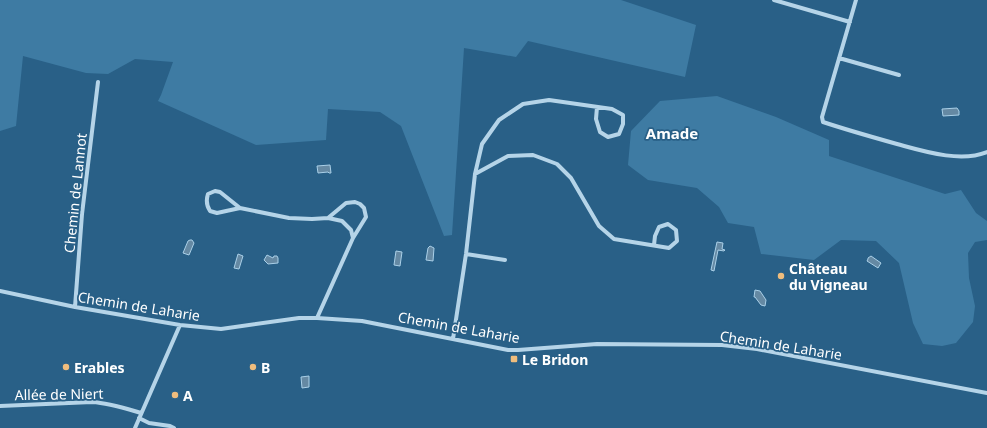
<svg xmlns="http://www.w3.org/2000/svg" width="987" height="428" viewBox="0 0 987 428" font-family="'Noto Sans',sans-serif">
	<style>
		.green { fill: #3e7ba3 }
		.water { fill: #6589a3; stroke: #aad0e8 }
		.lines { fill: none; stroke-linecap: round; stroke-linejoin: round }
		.minor { stroke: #b5d4e8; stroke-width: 4 }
		.poi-dot { fill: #efbd7d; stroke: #296087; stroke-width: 1.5 }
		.labels { text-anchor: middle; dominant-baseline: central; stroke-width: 3.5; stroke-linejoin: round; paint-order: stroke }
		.street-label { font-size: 14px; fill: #fff; stroke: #296087 }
		.poi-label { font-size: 14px; font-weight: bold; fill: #fff; stroke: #296087; text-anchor: start }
		.neighbourhood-label { font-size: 15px; font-weight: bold; fill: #fff; stroke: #296087 }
	</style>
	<rect width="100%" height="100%" fill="#296087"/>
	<path class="green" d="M0,0h621l75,25 -11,52 -157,-36 -12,16 -52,-9 -12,187 -8,1 -43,-110 -21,-14 -52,-3 -2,31 -70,5 -98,-44 3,-6 12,-33 -38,-3 -27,15 -22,-1 -63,-17 -7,70 -16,5z
		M717,96l59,21 53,23v16l116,38 16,-4 15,23 11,8v19l-12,2 -7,11 1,25 6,28 -2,16 -17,21 -14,3 -19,-2 -10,-21 -14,-60 -23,-22 -35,-1 -27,20 -53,-6 -7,-27 -26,-4 -9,-16 -22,-19 -49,-8 -20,-15 3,-34 29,-30z"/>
	<path class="water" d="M957,108l2,3v4l-16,1 -1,-7z
		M330,165l1,8h-2l-1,-1 -10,1 -1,-7z
		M190,240h2l2,3 -5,12 -6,-2 5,-12z
		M717,242l6,1 -1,6 3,1 -1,1 -6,-1 -4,21 -3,-1z
		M430,246l4,2 -1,13 -7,-1 2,-12z
		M396,251l6,1 -2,14 -6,-1z
		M238,254l5,2 -4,13 -5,-1z
		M267,255l6,3 1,-2h3l1,2v5l-10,1 -4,-4z
		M871,256l10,7 -3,5 -11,-7 1,-2v-1z
		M755,290l5,1 6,9 -1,6 -4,-1 -6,-8h-1z
		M309,376v11l-7,1 -1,-11z"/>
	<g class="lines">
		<path class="minor" d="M774,0l76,22
			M856,0l-34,117 1,5c24,8 49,15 74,22 26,7 63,19 90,8
			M839,58l60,17
			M475,174l33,-18 25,-1 24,9 14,14 28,48 15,13 55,9 8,-7 -1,-11 -8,-6 -9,3 -4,9 -1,9
			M240,208l-20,-16 -5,-1 -7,3c-2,6 -2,11 2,17l7,2 23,-5 49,10 23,1 16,-1 14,3 9,9 2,8 -36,80
			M328,218l18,-15 9,-1 5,2 4,4 2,9 -13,21
			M466,254l39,6
			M0,291l75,16 105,18 41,4 78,-11h18l45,3 146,29h10l79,-6 125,1 35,4 230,44
			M75,307l7,-93 16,-132
			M453,339l13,-85 9,-80 7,-30 17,-24 24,-16 26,-4 63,9 11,6v9l-4,10 -11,3 -8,-5 -4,-13 1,-12
			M0,406l92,-4c17,1 32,6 49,11
			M139,418l10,5 21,3 4,2
			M135,428l45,-103"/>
	</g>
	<g class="poi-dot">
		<circle cx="781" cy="276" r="4"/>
		<rect x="510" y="355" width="8" height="8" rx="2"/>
		<circle cx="66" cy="367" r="4"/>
		<circle cx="253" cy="367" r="4"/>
		<circle cx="175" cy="395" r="4"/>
	</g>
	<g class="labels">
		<g class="street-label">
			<text transform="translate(75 193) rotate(-84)">Chemin de Lannot</text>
			<text transform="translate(139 306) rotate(9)">Chemin de Laharie</text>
			<text transform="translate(459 327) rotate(10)">Chemin de Laharie</text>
			<text transform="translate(781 345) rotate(9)">Chemin de Laharie</text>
			<text transform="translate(59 394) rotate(-1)">Allée de Niert</text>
		</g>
		<g class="poi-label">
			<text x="789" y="268">Château<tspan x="789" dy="16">du Vigneau</tspan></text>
			<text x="522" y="359">Le Bridon</text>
			<text x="74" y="367">Erables</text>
			<text x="261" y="367">B</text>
			<text x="183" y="395">A</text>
		</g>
		<g class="neighbourhood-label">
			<text x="672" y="133">Amade</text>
		</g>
	</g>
</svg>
